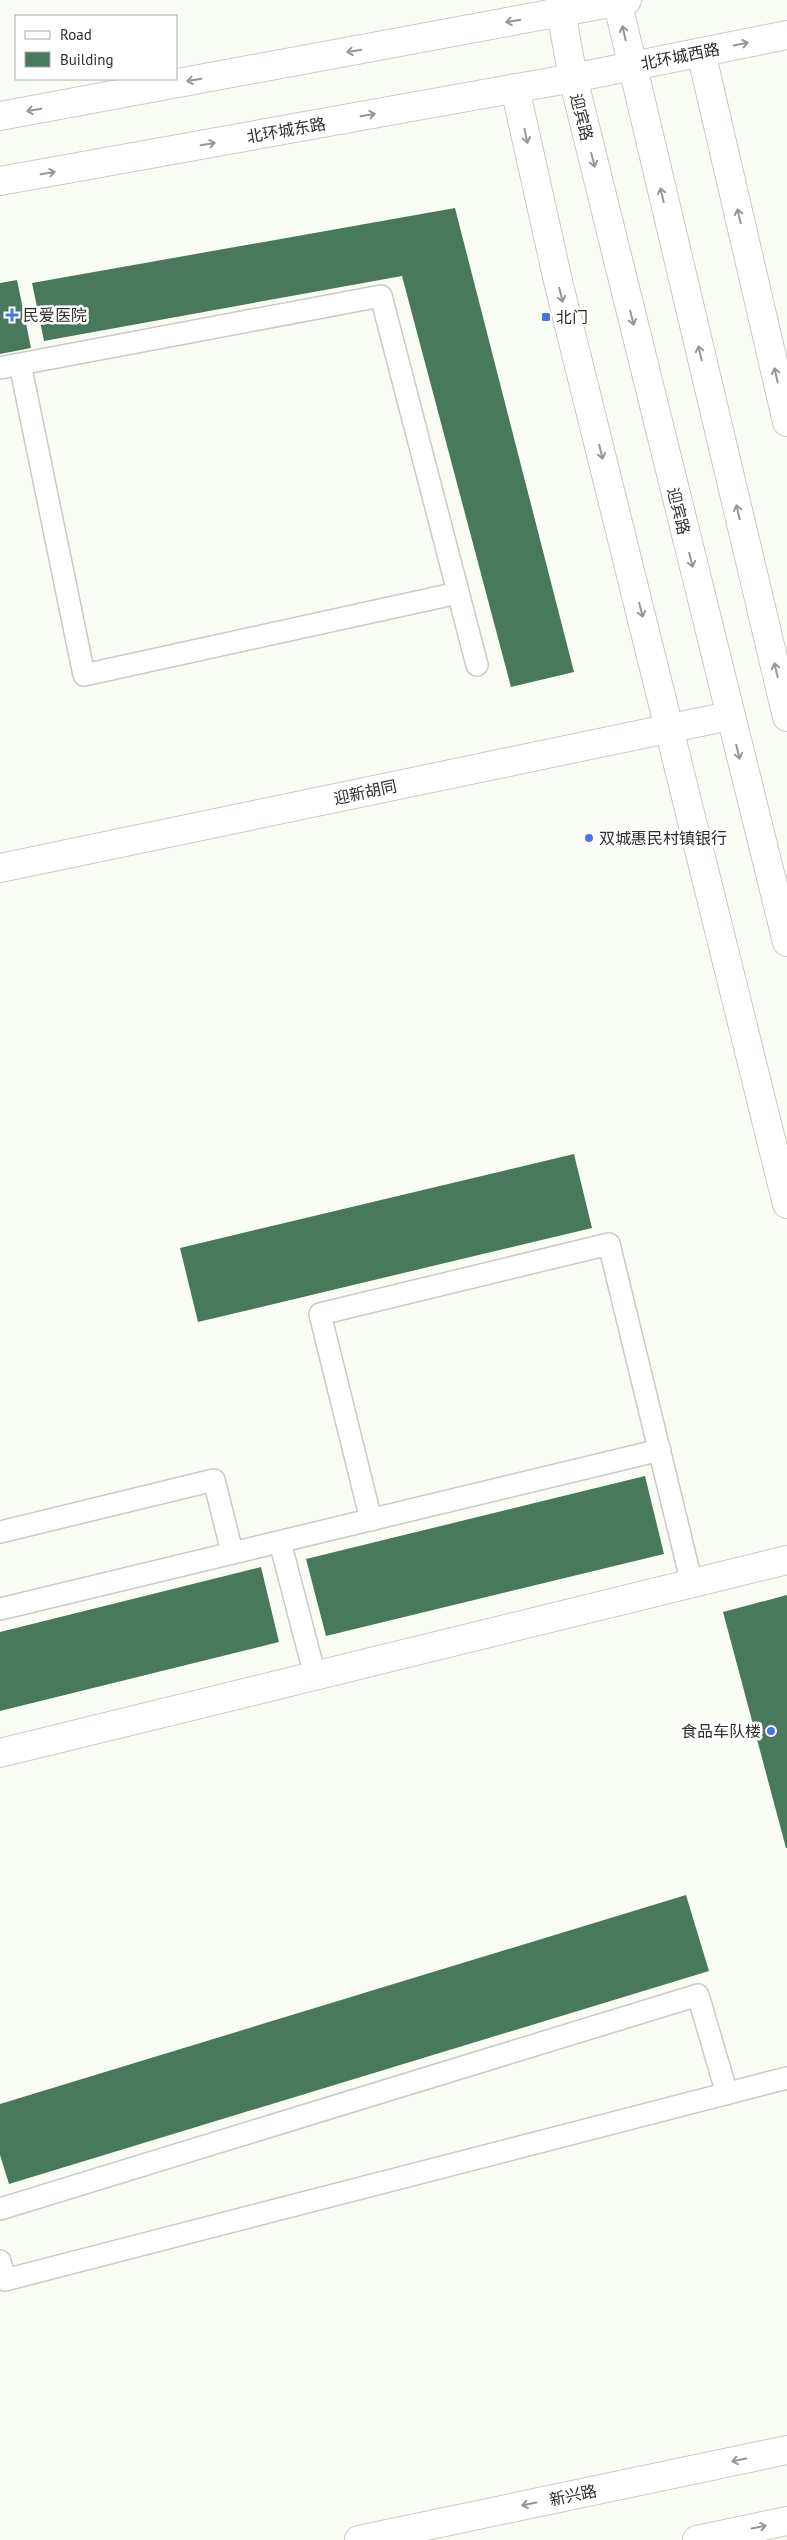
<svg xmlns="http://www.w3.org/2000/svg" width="787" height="2540" viewBox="0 0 787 2540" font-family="'PT Sans','Noto Sans SC',sans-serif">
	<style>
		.building { fill: #48795d }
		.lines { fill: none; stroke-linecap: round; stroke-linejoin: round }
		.lane-casing { stroke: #c8ccc5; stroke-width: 24 }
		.street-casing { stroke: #c8ccc5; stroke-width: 30 }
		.secondary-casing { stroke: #c8ccc5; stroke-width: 30 }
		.primary-casing { stroke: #c8ccc5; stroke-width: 30 }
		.lane { stroke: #fff; stroke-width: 21 }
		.street { stroke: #fff; stroke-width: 28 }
		.secondary { stroke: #fff; stroke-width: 28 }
		.primary { stroke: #fff; stroke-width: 28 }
		.oneway { stroke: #969696 }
		.poi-dot { fill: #4774e7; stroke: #fff; stroke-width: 2 }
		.labels { text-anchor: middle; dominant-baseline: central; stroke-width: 5; stroke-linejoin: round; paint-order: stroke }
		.street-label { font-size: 16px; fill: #2d2e2c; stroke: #fff }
		.poi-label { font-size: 16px; fill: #2d2e2c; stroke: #fff; text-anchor: start }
	</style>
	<rect width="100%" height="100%" fill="#f9fdf6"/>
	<path class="building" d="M455,208l119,464 -63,15 -109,-411 -358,65 -12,-58z
		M17,280l14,68 -31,6v-71z
		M574,1154l18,74 -394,94 -18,-74z
		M645,1476l19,78 -338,82 -20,-77z
		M261,1567l18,75 -279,69v-79z
		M787,1595v253h-1l-63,-236z
		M686,1895l23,76 -700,213 -9,-29v-51z"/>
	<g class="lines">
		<g class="lane-casing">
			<path id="lane" d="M20,364l361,-68 96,369
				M0,368l20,-4 64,311 374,-82
				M371,1520l-51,-206 289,-70 83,340
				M0,1532l214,-52 18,72
				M280,1542l35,134
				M0,1609l660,-159
				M0,2209l698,-214 29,99
				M0,2261l5,19 782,-202"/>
		</g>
		<g class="street-casing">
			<path id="street" d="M701,52l86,370
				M515,88l43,193 229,923
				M0,1753l787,-193"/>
		</g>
		<g class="secondary-casing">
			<path id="secondary" d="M561,12l66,-12
				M573,78l214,-43
				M0,868l729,-152
				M359,2540l428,-90
				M697,2540l90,-19"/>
		</g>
		<g class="primary-casing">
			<path id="primary" d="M559,0l14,78 214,864
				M617,0l170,717
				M0,116l561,-104
				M0,181l573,-103"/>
		</g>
		<use href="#lane" class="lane"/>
		<use href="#street" class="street"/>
		<use href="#secondary" class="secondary"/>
		<use href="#primary" class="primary"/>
	</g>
	<defs><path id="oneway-shaft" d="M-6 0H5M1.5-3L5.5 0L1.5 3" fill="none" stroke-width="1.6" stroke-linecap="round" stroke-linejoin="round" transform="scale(1.25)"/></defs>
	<g class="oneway">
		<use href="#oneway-shaft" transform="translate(513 21) rotate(170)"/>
		<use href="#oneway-shaft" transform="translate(624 33) rotate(-103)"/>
		<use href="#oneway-shaft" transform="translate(741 44) rotate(-11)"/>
		<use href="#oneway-shaft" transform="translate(354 51) rotate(170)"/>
		<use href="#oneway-shaft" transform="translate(194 80) rotate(170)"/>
		<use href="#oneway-shaft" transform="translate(34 110) rotate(170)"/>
		<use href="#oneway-shaft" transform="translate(368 115) rotate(-10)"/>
		<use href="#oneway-shaft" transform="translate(526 136) rotate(78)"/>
		<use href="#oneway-shaft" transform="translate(208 144) rotate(-10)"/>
		<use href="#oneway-shaft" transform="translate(593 160) rotate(76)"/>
		<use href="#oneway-shaft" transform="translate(48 173) rotate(-10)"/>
		<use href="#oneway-shaft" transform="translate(662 195) rotate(-103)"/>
		<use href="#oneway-shaft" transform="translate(739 216) rotate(-103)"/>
		<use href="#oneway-shaft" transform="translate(561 295) rotate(76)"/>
		<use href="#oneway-shaft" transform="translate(632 318) rotate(76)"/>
		<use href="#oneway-shaft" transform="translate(700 353) rotate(-103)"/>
		<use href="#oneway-shaft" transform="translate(776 375) rotate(-103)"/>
		<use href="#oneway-shaft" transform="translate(601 452) rotate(76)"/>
		<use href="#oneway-shaft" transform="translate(738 512) rotate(-103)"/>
		<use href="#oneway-shaft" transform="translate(691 560) rotate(76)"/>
		<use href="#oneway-shaft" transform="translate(641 610) rotate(76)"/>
		<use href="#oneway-shaft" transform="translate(776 670) rotate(-103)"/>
		<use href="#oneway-shaft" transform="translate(738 752) rotate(76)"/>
		<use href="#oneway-shaft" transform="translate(739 2460) rotate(168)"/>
		<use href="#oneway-shaft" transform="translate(529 2504) rotate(168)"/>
		<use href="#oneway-shaft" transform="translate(759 2527) rotate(-12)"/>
	</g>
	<g class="poi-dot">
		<path d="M9.5 307.5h5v5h5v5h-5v5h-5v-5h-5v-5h5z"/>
		<rect x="541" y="312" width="10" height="10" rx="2.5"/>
		<circle cx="589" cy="838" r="5"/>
		<circle cx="771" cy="1731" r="5"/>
	</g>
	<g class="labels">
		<g class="street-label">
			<text transform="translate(680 56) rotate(-11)">北环城西路</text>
			<text transform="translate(582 117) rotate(76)">迎宾路</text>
			<text transform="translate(286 130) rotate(-10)">北环城东路</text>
			<text transform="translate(679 511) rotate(76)">迎宾路</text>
			<text transform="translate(365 792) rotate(-12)">迎新胡同</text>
			<text transform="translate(573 2495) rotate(-12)">新兴路</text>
		</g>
		<g class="poi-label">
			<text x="23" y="315">民爱医院</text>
			<text x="556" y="317">北门</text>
			<text x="599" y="838">双城惠民村镇银行</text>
			<text x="761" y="1731" text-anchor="end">食品车队楼</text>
		</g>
	</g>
	<rect x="15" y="15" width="162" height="65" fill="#ffffff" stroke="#ababab"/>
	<rect x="25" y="31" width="25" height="8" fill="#ffffff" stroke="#ababab"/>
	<text x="60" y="40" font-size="15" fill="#2d2e2c">Road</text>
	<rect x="25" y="52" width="25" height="15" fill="#48795d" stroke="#ababab"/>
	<text x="60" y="65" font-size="15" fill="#2d2e2c">Building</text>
</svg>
